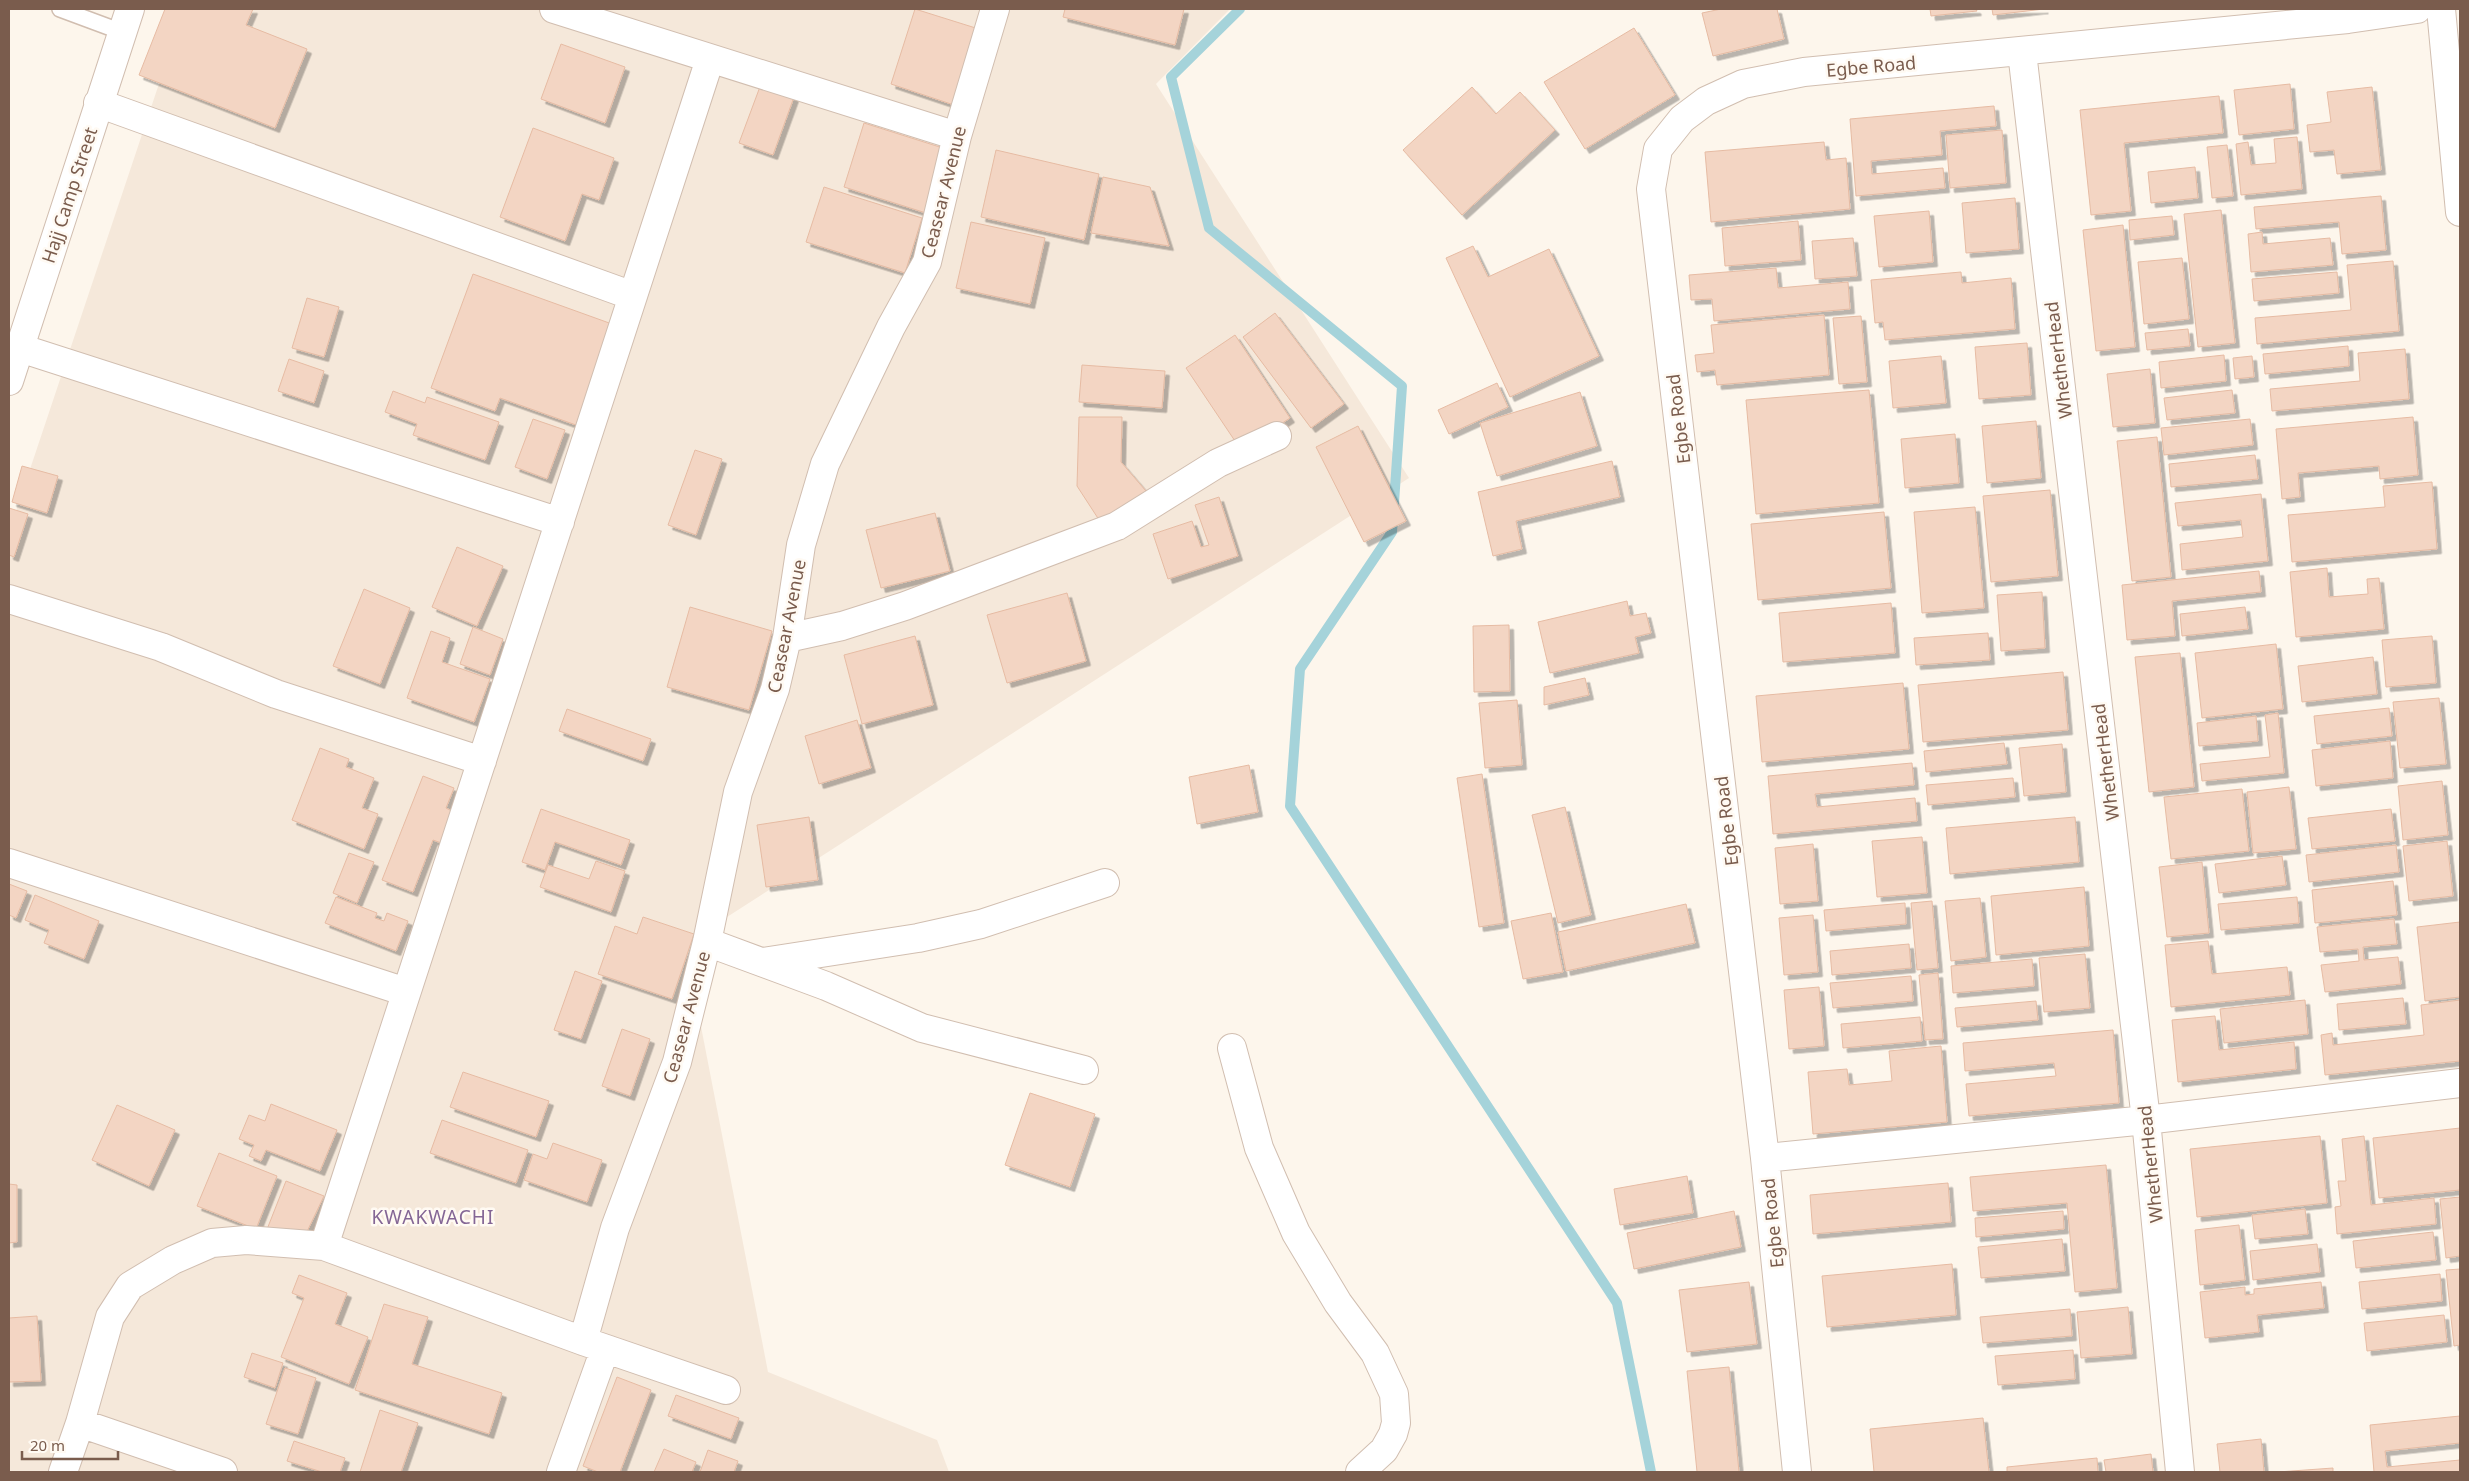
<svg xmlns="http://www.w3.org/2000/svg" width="2469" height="1481" viewBox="0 0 2469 1481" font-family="'Noto Sans',sans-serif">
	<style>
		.residential { fill: #f5e8da }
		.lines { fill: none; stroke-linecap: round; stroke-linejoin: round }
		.stream { stroke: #a5d3da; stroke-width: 10 }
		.building { fill: #f3d5c3; stroke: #e6bba3; filter: url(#shadow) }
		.service-casing { stroke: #d1beb0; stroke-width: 18 }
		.minor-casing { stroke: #d1beb0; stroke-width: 30 }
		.tertiary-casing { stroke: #d1beb0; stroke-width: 30 }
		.service { stroke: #fff; stroke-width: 15 }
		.minor { stroke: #fff; stroke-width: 28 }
		.tertiary { stroke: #fff; stroke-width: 28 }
		.labels { text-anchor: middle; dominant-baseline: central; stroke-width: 5; stroke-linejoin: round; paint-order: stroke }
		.street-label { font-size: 18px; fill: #7a5c4d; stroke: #fffaf3 }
		.neighbourhood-label { font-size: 19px; letter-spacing: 1px; fill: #846695; stroke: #fffaf3 }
	</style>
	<defs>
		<filter id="shadow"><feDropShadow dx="4.5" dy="4.5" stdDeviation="0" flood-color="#0004"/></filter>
	</defs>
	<rect width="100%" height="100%" fill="#fdf6ec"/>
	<path class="residential" d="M184,9h1046l-74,75 253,394 -724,466 83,428 169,68 12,32h-940v-940z"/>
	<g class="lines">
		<path class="stream" d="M1240,9l-69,68 38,151 193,158 -10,146 -92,137 -10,137 327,497 34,169"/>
	</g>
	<path class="building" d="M165,9h88l-7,16 61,24 -32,79 -136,-53z
		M915,9l67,21 -25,76 -66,-22z
		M1065,9h119l-9,36 -112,-28z
		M1721,9h56l7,30 -71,17 -11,-43z
		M1930,9h46l1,2 -46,5z
		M1992,9h52l-51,6z
		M1634,28l41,67 -90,54 -41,-67z
		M561,44l64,23 -20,56 -64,-24z
		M761,84l33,13 -21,58 -34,-12z
		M2290,84l4,45 -55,6 -5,-45z
		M1472,87l24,27 24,-22 35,38 -93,85 -59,-65z
		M2372,87l9,83 -44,4 -3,-24 -24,2 -3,-27 24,-3 -4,-30z
		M2219,96l4,37 -99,10 7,68 -40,4 -11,-105z
		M1994,106l2,20 -56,5 2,24 -71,6 1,13 71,-6 2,20 -89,8 -6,-77z
		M864,123l82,26 -20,64 -82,-26z
		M533,128l81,30 -15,42 -17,-6 -17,47 -65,-24z
		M2002,130l4,53 -56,5 -4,-53z
		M2297,137l5,52 -61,6 -5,-51 12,-2 3,23 25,-2 -2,-24z
		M1824,142l2,18 20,-2 4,51 -139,13 -6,-70z
		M2227,145l6,51 -21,2 -5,-51z
		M996,150l103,24 -15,66 -103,-23z
		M2195,167l3,31 -47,5 -3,-31z
		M1103,177l47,10 19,59 -78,-13z
		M824,187l98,31 -17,55 -99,-31z
		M2381,196l5,54 -44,4 -3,-32 -83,7 -2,-22z
		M2015,198l4,51 -53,4 -4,-50z
		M2221,210l14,133 -37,4 -14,-133z
		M1929,211l4,51 -54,5 -5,-51z
		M2172,216l2,19 -44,5 -1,-20z
		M1798,221l3,39 -76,6 -3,-38z
		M971,222l74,16 -15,66 -74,-16z
		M2123,225l12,122 -39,4 -13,-121z
		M2262,232l1,12 67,-6 3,27 -82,7 -3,-38z
		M1853,238l4,38 -42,3 -3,-38z
		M1473,246l15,31 61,-28 50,107 -89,41 -64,-139z
		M2182,258l7,61 -45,5 -6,-62z
		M2393,261l6,70 -142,13 -2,-26 96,-8 -4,-45z
		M1776,268l2,20 70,-6 2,27 -136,12 -2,-22 -21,1 -2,-25z
		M1961,272l1,11 49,-5 4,51 -130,11 -2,-18 -8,1 -4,-43z
		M2337,272l2,21 -85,8 -2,-22z
		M473,274l139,50 -36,101 -76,-27 -5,13 -64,-23z
		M307,298l32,9 -15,50 -32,-9z
		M1275,313l69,91 -33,24 -68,-91z
		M1824,315l5,60 -112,10 -2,-15 -18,2 -2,-17 19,-2 -3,-28z
		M1861,316l6,66 -28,2 -6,-66z
		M2188,329l2,17 -43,4 -2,-17z
		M1235,335l55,83 -49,32 -55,-82z
		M2027,343l4,52 -52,4 -4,-52z
		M2348,346l1,20 -84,8 -2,-20z
		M2405,349l4,50 -137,12 -2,-22 90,-8 -2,-28z
		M2224,355l2,26 -65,7 -2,-26z
		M1941,356l5,47 -53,5 -4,-47z
		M2252,356l2,21 -19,2 -2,-21z
		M289,359l35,12 -10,32 -36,-12z
		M1082,365l83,6 -3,37 -83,-6z
		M2150,369l5,54 -42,4 -6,-53z
		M1497,383l11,24 -59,27 -11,-24z
		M1869,390l10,113 -123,11 -10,-114z
		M2232,390l3,23 -68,7 -3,-22z
		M393,391l32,12 2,-6 72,25 -14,38 -72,-25 4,-11 -32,-12z
		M1580,392l17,54 -100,30 -17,-53z
		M1079,417h43l-1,45 31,36 -49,28 -26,-40z
		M2413,417l5,58 -38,4 -1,-13 -81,7 2,24 -18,2 -6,-70z
		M533,419l32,11 -18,49 -32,-12z
		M2250,419l3,26 -89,10 -3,-27z
		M2036,421l5,57 -54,5 -5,-57z
		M1358,426l48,95 -42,21 -48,-95z
		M1955,434l4,49 -54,5 -4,-49z
		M2157,437l14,140 -39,4 -15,-140z
		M695,450l27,9 -26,76 -28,-10z
		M2255,455l3,24 -87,8 -2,-23z
		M1612,461l8,36 -104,24 6,28 -29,7 -15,-64z
		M22,466l36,10 -11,37 -35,-11z
		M2432,482l5,67 -145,13 -4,-47 97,-8 -2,-21z
		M2050,490l8,86 -67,6 -8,-86z
		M2261,494l7,67 -86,9 -2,-26 63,-7 -2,-17 -63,6 -3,-23z
		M1219,497l19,59 -70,23 -15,-45 39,-13 9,26 8,-2 -14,-40z
		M1975,507l9,101 -62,5 -8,-101z
		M9,508l19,6 -14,43 -5,-2z
		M1884,512l7,76 -133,12 -7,-76z
		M935,513l15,58 -69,17 -15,-58z
		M457,547l46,19 -26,60 -45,-19z
		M2327,568l2,29 39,-3 -1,-15 12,-1 5,51 -88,8 -6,-65z
		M2259,571l2,21 -89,9 3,35 -48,4 -5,-55z
		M364,589l46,19 -30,76 -47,-18z
		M2042,592l3,56 -44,3 -4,-56z
		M1067,593l19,68 -79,22 -20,-68z
		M1627,601l3,15 16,-3 5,20 -16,4 4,16 -89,20 -12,-51z
		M1891,603l4,50 -112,9 -4,-49z
		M690,607l82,24 -23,79 -82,-23z
		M2245,607l3,22 -66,7 -2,-22z
		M1509,625l1,66 -36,1 -1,-66z
		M473,627l30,12 -13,36 -30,-11z
		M431,631l19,7 -8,24 48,17 -16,43 -67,-24z
		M1988,633l2,27 -74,5 -2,-27z
		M915,636l18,69 -71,19 -18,-69z
		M2432,636l4,47 -50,4 -4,-47z
		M2276,644l7,65 -81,9 -7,-65z
		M2180,653l14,134 -45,5 -14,-135z
		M2373,657l4,37 -75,8 -4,-36z
		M2063,672l5,58 -145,12 -5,-57z
		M1585,678l4,17 -45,10v-18z
		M1903,683l6,66 -147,13 -6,-66z
		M2439,698l7,66 -46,4 -7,-66z
		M1517,700l5,65 -37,3 -6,-65z
		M2389,708l3,28 -75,8 -3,-28z
		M567,709l84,30 -8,22 -84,-30z
		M2278,713l6,60 -82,8 -2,-17 70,-7 -5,-42z
		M2256,716l2,25 -59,5 -2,-23z
		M857,720l14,48 -52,16 -14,-48z
		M2390,741l3,37 -77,8 -4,-36z
		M2004,743l3,21 -81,8 -2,-21z
		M2062,744l4,48 -42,4 -5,-48z
		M320,748l29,11 -3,8 28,11 -12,30 16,6 -14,35 -72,-29z
		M1912,763l2,22 -99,9 2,13 98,-9 2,23 -144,13 -5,-58z
		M1249,765l9,47 -61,12 -8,-47z
		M1482,774l22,149 -25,4 -22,-149z
		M423,776l31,12 -8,20 10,5 -12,31 -11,-4 -20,52 -31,-12z
		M2013,778l2,19 -87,8 -2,-20z
		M2442,781l6,54 -45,5 -5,-54z
		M2289,787l7,62 -43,4 -6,-61z
		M2242,789l7,62 -78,8 -7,-62z
		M1565,807l26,108 -33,8 -26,-108z
		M541,809l89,31 -9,25 -66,-23 -10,28 -23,-8z
		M2391,809l4,32 -83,8 -4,-31z
		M809,817l9,63 -52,7 -9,-62z
		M2075,817l4,45 -129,12 -4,-46z
		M1922,837l5,56 -50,4 -5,-56z
		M2447,841l6,55 -44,5 -6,-55z
		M1813,844l5,57 -38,3 -5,-56z
		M2396,845l3,27 -90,10 -3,-27z
		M349,853l25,9 -17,41 -24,-10z
		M2282,856l4,29 -67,8 -4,-29z
		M596,861l29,10 -14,41 -71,-25 8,-22 41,14z
		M2202,862l7,71 -42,4 -8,-70z
		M2393,881l4,34 -82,8 -3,-33z
		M9,884l18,7 -11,27 -7,-3z
		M2084,887l5,59 -93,9 -5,-59z
		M35,895l64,26 -15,38 -40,-16 5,-13 -24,-10z
		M336,897l41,16 -2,5 9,3 3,-8 21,8 -12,30 -71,-28z
		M2297,897l2,26 -78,7 -3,-26z
		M1980,898l6,59 -35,4 -6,-60z
		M1932,901l6,67 -21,2 -6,-67z
		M1905,903l1,21 -80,7 -2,-21z
		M1686,904l9,39 -129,28 -8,-39z
		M1551,913l12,59 -40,7 -12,-58z
		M1813,915l5,57 -34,3 -5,-57z
		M643,917l51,17 -22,65 -74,-25 17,-48 22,8z
		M2394,919l3,25 -34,3 1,13 34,-3 3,27 -76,8 -4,-27 38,-4 -1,-12 -38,3 -3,-25z
		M2460,922v75l-35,4 -8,-74z
		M2208,941l4,33 75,-7 3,28 -119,12 -6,-62z
		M1909,944l2,24 -79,7 -2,-24z
		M2085,954l5,54 -46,4 -5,-54z
		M2032,959l2,27 -81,7 -2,-27z
		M575,971l27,10 -21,58 -27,-9z
		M1938,973l5,66 -18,1 -6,-65z
		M1911,976l2,25 -80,7 -3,-25z
		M1819,987l5,59 -35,3 -5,-59z
		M2403,998l3,26 -67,6 -2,-26z
		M2305,1000l3,34 -84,9 -4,-34z
		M2460,1000v61l-135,14 -4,-40 11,-2 1,12 91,-10 -3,-30z
		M2036,1001l2,19 -81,7 -2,-19z
		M2215,1016l4,34 75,-8 2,27 -118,13 -6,-62z
		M1920,1017l2,24 -79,7 -2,-24z
		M622,1029l28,10 -20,57 -28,-10z
		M2113,1030l6,73 -150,13 -3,-32 90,-8 -2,-13 -89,8 -2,-28z
		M1941,1046l6,76 -134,12 -5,-62 39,-3 2,16 43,-4 -3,-30z
		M463,1072l86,29 -13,36 -86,-30z
		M1030,1093l65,21 -25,73 -65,-22z
		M271,1104l66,26 -17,41 -54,-21 -5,11 -12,-5 5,-11 -15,-6 10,-24 16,6z
		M117,1105l58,25 -26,56 -57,-26z
		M442,1120l86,30 -12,33 -86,-30z
		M2460,1128v62l-81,8 -6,-60z
		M2320,1136l7,67 -130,14 -7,-68z
		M2364,1136l7,69 63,-7 2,26 -99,10 -2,-27 6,-1 -3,-25h8l-4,-42z
		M553,1143l49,17 -15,42 -63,-22 9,-26 14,5z
		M219,1153l58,23 -21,53 -59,-23z
		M2106,1165l11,123 -42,4 -8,-89 -94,8 -3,-34z
		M1687,1176l6,37 -73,12 -6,-36z
		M286,1181l38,15 -21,44 -39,-3z
		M1948,1183l3,39 -138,12 -3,-39z
		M9,1184l8,1v57l-8,1z
		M2460,1197v59l-14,2 -6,-59z
		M2305,1209l3,25 -53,5 -3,-24z
		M1734,1211l7,36 -107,22 -7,-36z
		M2063,1211l1,18 -88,8 -1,-19z
		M2239,1225l6,55 -45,5 -5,-55z
		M2433,1232l3,28 -80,8 -3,-27z
		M2062,1239l3,32 -84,7 -3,-31z
		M2317,1244l3,28 -67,8 -3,-29z
		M1952,1264l4,51 -129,12 -5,-51z
		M2460,1269v76l-6,1 -8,-76z
		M2440,1274l2,27 -80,8 -3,-27z
		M299,1275l48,18 -12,31 33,13 -19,47 -68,-27 23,-59 -12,-5z
		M1749,1282l8,62 -70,8 -8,-62z
		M2321,1282l3,26 -67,7 2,17 -54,6 -5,-46 45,-5v8l9,-1v-5z
		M384,1304l44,13 -16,47 90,29 -13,41 -134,-44z
		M2128,1307l4,47 -51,4 -4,-46z
		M2070,1309l2,27 -89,7 -3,-26z
		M2444,1315l3,27 -80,9 -3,-28z
		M37,1316l4,65 -32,1v-64z
		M2073,1350l2,29 -77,6 -3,-29z
		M252,1353l31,10 -8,25 -31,-11z
		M1729,1367l10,105h-42l-10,-101z
		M285,1368l31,10 -18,56 -32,-10z
		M617,1377l34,13 -31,82h-22l-15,-6z
		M676,1395l63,23 -8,21 -63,-23z
		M380,1410l38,13 -17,49h-41z
		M2460,1416v27l-75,8 2,16 73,-7v12h-86l-4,-47z
		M1983,1418l6,54h-115l-4,-43z
		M2261,1439l3,33h-44l-3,-28z
		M294,1441l51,17 -5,14h-18l-35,-11z
		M664,1449l32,13 -4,10h-38z
		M708,1450l30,11 -4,11h-34z
		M2151,1454l2,18h-47l-2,-12z
		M2097,1458l1,14h-91v-5z
		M2333,1468v4h-55z"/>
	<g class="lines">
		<g class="service-casing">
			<path id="service" d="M60,9l62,23"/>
		</g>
		<g class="minor-casing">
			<path id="minor" d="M554,9l403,127
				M2022,52l124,1068 34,352
				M98,103l535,193
				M20,348l540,174
				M9,381l121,-372
				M9,599l152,48 115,47 206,67
				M787,638l55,-12 63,-20 212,-80 101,-63 59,-27
				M9,863l397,129
				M707,942l119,44 96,42 162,42
				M763,962l155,-24 63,-14 124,-41
				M1232,1048l27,100 37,85 42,70 37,50 19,41 2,29 -3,11 -9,16 -24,22
				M1765,1158l381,-38 314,-37
				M324,1246l386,-1187
				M583,1341l32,-113 62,-166 30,-120 31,-150 37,-103 12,-51 14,-93 24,-81 66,-137 36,-65 30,-126 38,-127
				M80,1423l143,49
				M63,1472l17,-49 30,-106 20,-31 43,-26 39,-17 34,-3 78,6 259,95 143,49
				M561,1472l44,-123
				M1797,1472l-32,-314 -114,-969 7,-40 24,-30 24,-18 37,-17 61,-12 544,-53 69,-10"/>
		</g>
		<g class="tertiary-casing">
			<path id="tertiary" d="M2441,9l19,203"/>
		</g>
		<use href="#service" class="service"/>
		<use href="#minor" class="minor"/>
		<use href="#tertiary" class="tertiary"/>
	</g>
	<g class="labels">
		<g class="street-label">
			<text transform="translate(1871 66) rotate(-5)">Egbe Road</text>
			<text transform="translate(943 192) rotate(-76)">Ceasear Avenue</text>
			<text transform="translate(69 195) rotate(-72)">Hajj Camp Street</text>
			<text transform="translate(2058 360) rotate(-97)">WhetherHead</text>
			<text transform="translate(1678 419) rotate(-97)">Egbe Road</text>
			<text transform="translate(786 626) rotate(-79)">Ceasear Avenue</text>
			<text transform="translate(2105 762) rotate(-97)">WhetherHead</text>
			<text transform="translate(1726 821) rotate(-97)">Egbe Road</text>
			<text transform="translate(686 1017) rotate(-75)">Ceasear Avenue</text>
			<text transform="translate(2150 1164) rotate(-96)">WhetherHead</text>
			<text transform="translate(1772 1223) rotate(-96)">Egbe Road</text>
		</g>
		<g class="neighbourhood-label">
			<text x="433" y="1217">KWAKWACHI</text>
		</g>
	</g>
	<rect width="2469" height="1481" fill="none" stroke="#7a5c4d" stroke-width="20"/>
	<path d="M22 1451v8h96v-8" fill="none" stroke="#7a5c4d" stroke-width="2.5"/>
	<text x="30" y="1451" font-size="15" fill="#7a5c4d" stroke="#fffaf3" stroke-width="4" paint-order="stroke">20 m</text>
</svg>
